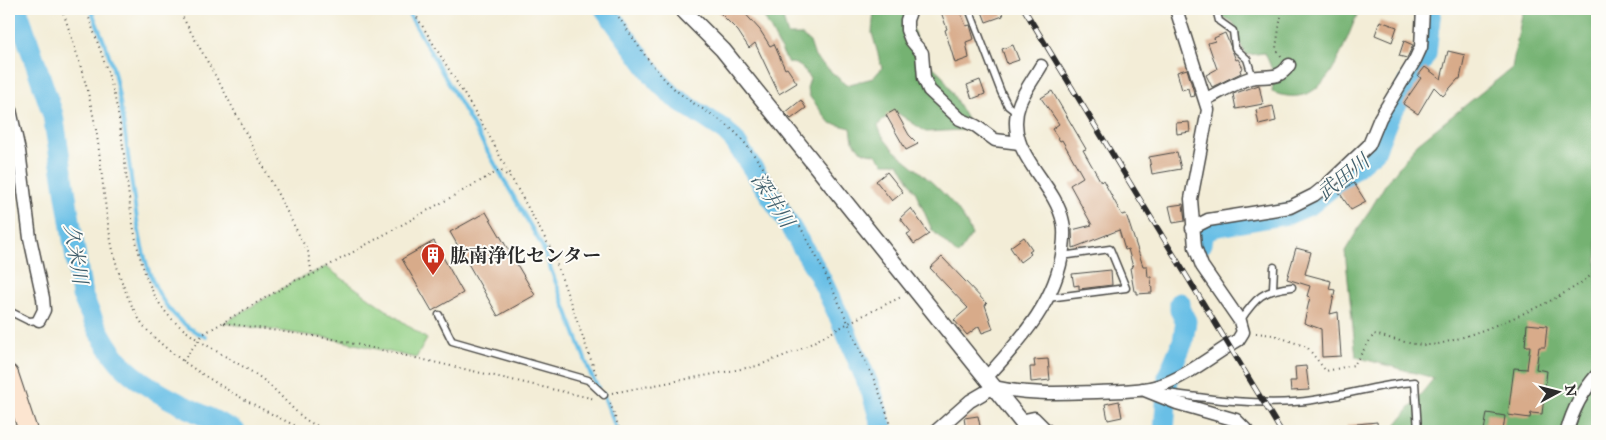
<svg xmlns="http://www.w3.org/2000/svg" width="1606" height="440" viewBox="0 0 1606 440" font-family="'IM FELL Great Primer','Noto Serif JP',serif">
	<style>
		.green { fill: #92cf84; stroke: #5e7d58 }
		.forest { fill: #75b272; stroke: #506e4e }
		.lines { fill: none; stroke-linecap: round; stroke-linejoin: round }
		.stream { stroke: #69bfe6; stroke-width: 4 }
		.river { stroke: #69bfe6; stroke-width: 21 }
		.building { fill: #d8ab8a }
		.service-casing { stroke: #494845; stroke-width: 9 }
		.minor-casing { stroke: #494845; stroke-width: 15 }
		.tertiary-casing { stroke: #494845; stroke-width: 18 }
		.secondary-casing { stroke: #494845; stroke-width: 20 }
		.path { stroke: #494845; stroke-width: 2; stroke-dasharray: 1 4; stroke-linecap: butt }
		.service { stroke: #fff; stroke-width: 6 }
		.minor { stroke: #fff; stroke-width: 12 }
		.tertiary { stroke: #fff; stroke-width: 15 }
		.secondary { stroke: #fce5d0; stroke-width: 18 }
		.rail-casing { stroke: #2b2b2b; stroke-width: 5.5 }
		.rail { stroke: #fdfcf7; stroke-width: 4; stroke-dasharray: 11; stroke-linecap: butt }
		.labels { text-anchor: middle; dominant-baseline: central; stroke-width: 4; stroke-linejoin: round; paint-order: stroke }
		.poi-label { font-size: 19px; font-weight: bold; fill: #2b2b2b; stroke: #fdfcf7; text-anchor: start }
		.water-label { font-size: 20px; font-style: italic; fill: #415f6c; stroke: #fdfcf7 }
	</style>
	<rect width="100%" height="100%" fill="#fdfcf7"/>
	<filter id="ink" filterUnits="userSpaceOnUse"><feTurbulence type="fractalNoise" baseFrequency=".02" numOctaves="2"/><feDisplacementMap in="SourceGraphic" scale="10" xChannelSelector="R" yChannelSelector="G"/><feConvolveMatrix kernelMatrix="1 2 1 2 8 2 1 2 1" color-interpolation-filters="sRGB"/></filter>
	<filter id="wash" filterUnits="userSpaceOnUse"><feTurbulence type="fractalNoise" baseFrequency=".0096" numOctaves="4" result="noise"/><feDisplacementMap in="SourceGraphic" scale="20" xChannelSelector="R" yChannelSelector="G"/><feGaussianBlur stdDeviation="1.12" result="paint"/><feColorMatrix in="noise" values="0 0 0 0 0 0 0 0 0 0 0 0 0 0 0 0 0 1.4 0 .05"/><feComposite in="paint" operator="in"/></filter>
	<g filter="url(#wash)">
		<rect width="100%" height="100%" fill="#f3edd7"/>
		<path class="green" d="M326,267l101,72 -11,19 -83,-19 -109,-16 72,-43z"/>
		<path class="forest" d="M765,9h15l8,26h13l9,7 5,15 31,28 27,-7 9,-10 -10,-35 2,-24h32l16,48 20,18 26,46 -6,9 -36,2 -30,-20 -14,8 -4,6c7,21 25,31 41,45 21,18 43,38 53,64l-14,20 -26,-25 -16,-37 -17,-30h-15l-9,-9 -13,-2 -9,-11 -2,-13 -21,-5 -20,-26 -3,-9 3,-9c-6,-10 -10,-16 -22,-16l-26,-50z
			M1222,9h138c-19,38 -31,105 -88,83l2,-18 -9,-21 -18,2c-11,-14 -7,-19 -14,-33l-10,-4z
			M1523,9h74v422h-206l43,-53 -78,-21 -11,-106 40,-66 32,-41 95,-76z"/>
		<g class="lines">
			<path class="stream" d="M91,9c8,22 20,45 24,68 8,35 12,72 17,108 8,56 14,127 74,152
				M406,9l136,237 49,129 7,12
				M603,394l14,37"/>
			<path class="river" d="M17,9l36,106 29,180c11,26 23,53 43,73 30,28 74,44 110,63
				M605,9l53,72 16,16 49,32 11,11 46,70 37,61 22,45 33,77 11,38
				M1201,244l1,-9 11,-8 75,-13 23,-10 64,-53 13,-32 38,-65 5,-45
				M1164,431l4,-55 15,-35 3,-20 -6,-11v-7"/>
		</g>
		<g id="blocks">
			<path class="building" d="M716,9h25l19,21 10,16 4,-2 11,25 2,-1 10,15 -18,11 -24,-51 -6,5 -11,-17z
				M940,9h19l7,17 4,-1 4,14 -8,3 3,16 -14,5 -10,-33 2,-1z
				M981,9h20l2,7 -17,6z
				M1380,21l17,6 -5,15 -17,-7z
				M1225,33l11,27 2,-1 5,9 -3,2 1,3 -29,14 -6,-12 11,-6 -9,-26 7,-2 -1,-3z
				M1404,41l9,4 -6,13 -8,-2z
				M1013,45l6,15 -12,4 -5,-15z
				M1448,51l17,4 -5,24h-2l-15,17 -9,-9 -16,27 -15,-10 18,-26 -3,-2 7,-9 16,12z
				M1187,69l8,27 -5,1 -2,-9 -6,2 -5,-18z
				M980,80l5,14 -13,5 -5,-14z
				M1259,85l4,19 -27,5 -3,-15z
				M1052,91l34,58 -3,1 18,32 2,-2 19,35 4,-1 17,52h4l1,11h3l1,16 -15,1v-3h-3l-4,-23 3,-1 -5,-18 -3,1 -6,-20 -46,18 -1,-18 20,-5 -22,-40 13,-8 -21,-37 -2,1 -8,-12 7,-5 -18,-26z
				M801,100l5,8 -15,11 -6,-6z
				M1273,106l3,15 -17,4 -3,-15z
				M895,110l14,25 9,9 -12,6 -20,-35z
				M1189,122l1,10 -13,2 -1,-11z
				M1177,152l4,17 -29,5 -3,-17z
				M887,172l16,20 -11,9 -16,-20z
				M1354,183l12,19 -15,8 -12,-18z
				M1183,204l2,17 -12,2 -4,-17z
				M911,208l18,26 -15,10 -7,-10 4,-2 -11,-14z
				M486,212l49,83 -37,21 -48,-84z
				M1024,237l8,12 -3,2 2,3 -11,8 -10,-15z
				M434,241l29,52 -31,18 -30,-52z
				M1296,248l15,4 -6,22 26,7 -2,8 6,1 -5,24 8,-2 3,44 -19,1 -1,-28 -17,-6 6,-26 -3,-1 3,-10 -23,-7z
				M942,257l45,47 -2,1 8,24 -11,4 -3,-7 -12,9 -13,-15 14,-12 -38,-40z
				M1111,270l1,15 -33,4v-4l-5,1 -2,-12z
				M1527,324l20,2 -2,21h-6l-3,22 11,2 -5,43 -11,-1 -1,5 -22,-3 6,-47 13,1 3,-23h-5z
				M1048,359l2,21 -19,2 -1,-15h5l-1,-7z
				M1306,366l3,24 -18,1 -1,-10h6l-1,-14z
				M1119,401l3,16 -14,3 -3,-16z
				M1487,413l18,3 -2,15h-19z
				M978,416l3,15h-15l-2,-13z
				M1377,422l1,9h-31v-6z"/>
		</g>
	</g>
	<g filter="url(#ink)">
		<use href="#blocks" fill-opacity="0" stroke="#494845" stroke-width="1"/>
		<g class="lines">
			<g class="service-casing">
				<path id="service" d="M969,9l32,83 7,14 9,7
					M1216,9l3,12 14,10 2,17 12,11 6,19
					M1273,289l1,-22
					M1048,298l78,-10 -16,-39 -48,7
					M9,311l20,10 10,-1
					M439,315l13,26 136,39 16,15
					M1240,321c16,-24 23,-31 52,-34
					M1161,392c47,7 105,15 152,8 35,-5 67,-16 102,-18l3,49"/>
			</g>
			<g class="minor-casing">
				<path id="minor" d="M911,9l-4,11v10l4,10 11,13 2,25 5,12 31,29 16,7 19,14 25,3
					M1206,99c14,-7 29,-16 44,-21 15,-4 28,4 39,-13
					M9,105l10,46 11,87 13,60 1,12 -5,10
					M1192,228l16,-8 82,-13 24,-12 15,-12 40,-38 11,-27 35,-58 6,-13 2,-38
					M987,377c34,-38 69,-75 76,-128 1,-8 2,-19 0,-27 -9,-43 -62,-71 -43,-120 5,-12 14,-24 21,-36
					M1142,389l35,14 59,17 11,11
					M1020,421l14,-3 13,13
					M936,431l34,-30 24,-14c35,8 68,6 103,5 20,-1 42,0 61,-6 27,-8 56,-32 80,-46l5,-8 -3,-11 -38,-55 -7,-19 -4,-48 17,-89 -32,-101
					M1567,431c6,-22 15,-39 30,-56"/>
			</g>
			<g class="tertiary-casing">
				<path id="tertiary" d="M682,9l41,41 306,381"/>
			</g>
			<g class="secondary-casing">
				<path id="secondary" d="M9,374l19,57"/>
			</g>
			<path class="path" d="M62,9c14,41 28,83 35,127 9,62 9,127 42,183 23,39 125,93 168,112
				M86,9c11,34 26,69 32,105 12,60 9,165 57,208 24,22 56,36 83,54 18,12 30,30 47,43 8,6 18,9 28,12
				M178,9l47,84 83,159 4,23
				M412,9l74,121 25,47
				M613,9c20,28 39,61 65,83 23,19 47,26 66,50 49,62 85,136 116,208 12,26 26,53 31,81
				M1281,56l-5,-8 6,-39
				M224,323l109,16 262,60
				M1256,333l17,2 34,12 19,24 28,-6 20,-31c21,5 43,14 64,10 35,-7 139,-49 159,-75
				M183,361l20,-27 93,-54 16,-5 188,-105 12,9 40,72 44,123
				M612,393l145,-27 42,-16 57,-31 47,-23
				M610,403l10,28"/>
			<use href="#service" class="service"/>
			<use href="#minor" class="minor"/>
			<use href="#tertiary" class="tertiary"/>
			<use href="#secondary" class="secondary"/>
			<g class="rail-casing">
				<path id="rail" d="M1024,9l257,422"/>
			</g>
			<use href="#rail" class="rail"/>
		</g>
	</g>
	<defs>
		<g id="building-pin" transform="scale(1.25)"><path d="M0 17L-7.5 6A9.5 9.5 0 1 1 7.5 6Z" fill="#c8321e" stroke="#fdfcf7"/><path d="M-4-6H4V6H1V3H-1V6H-4ZM-2.5-4.3h1.7v1.8h-1.7ZM.8-4.3h1.7v1.8H.8ZM-2.5-1h1.7V.8h-1.7ZM.8-1h1.7V.8H.8Z" fill="#fff"/></g>
	</defs>
	<g fill-rule="evenodd">
		<use href="#building-pin" x="433" y="255"/>
	</g>
	<g class="labels">
		<g class="poi-label">
			<text x="450" y="255">肱南浄化センター</text>
		</g>
		<g class="water-label">
			<text transform="translate(1343 177) rotate(-39)">武田川</text>
			<text transform="translate(773 200) rotate(57)">深井川</text>
			<text transform="translate(76 254) rotate(81)">久米川</text>
		</g>
	</g>
	<rect width="1606" height="440" fill="none" stroke="#fdfcf7" stroke-width="30"/>
	<g transform="translate(1558 392) rotate(83)" stroke="#fdfcf7" stroke-width="4" paint-order="stroke">
	<path d="M0-4L9 19L0 12L-9 19Z" fill="#2b2b2b"/>
	<text y="-8" font-size="14" font-weight="bold" text-anchor="middle" fill="#2b2b2b">N</text>
	</g>
</svg>
